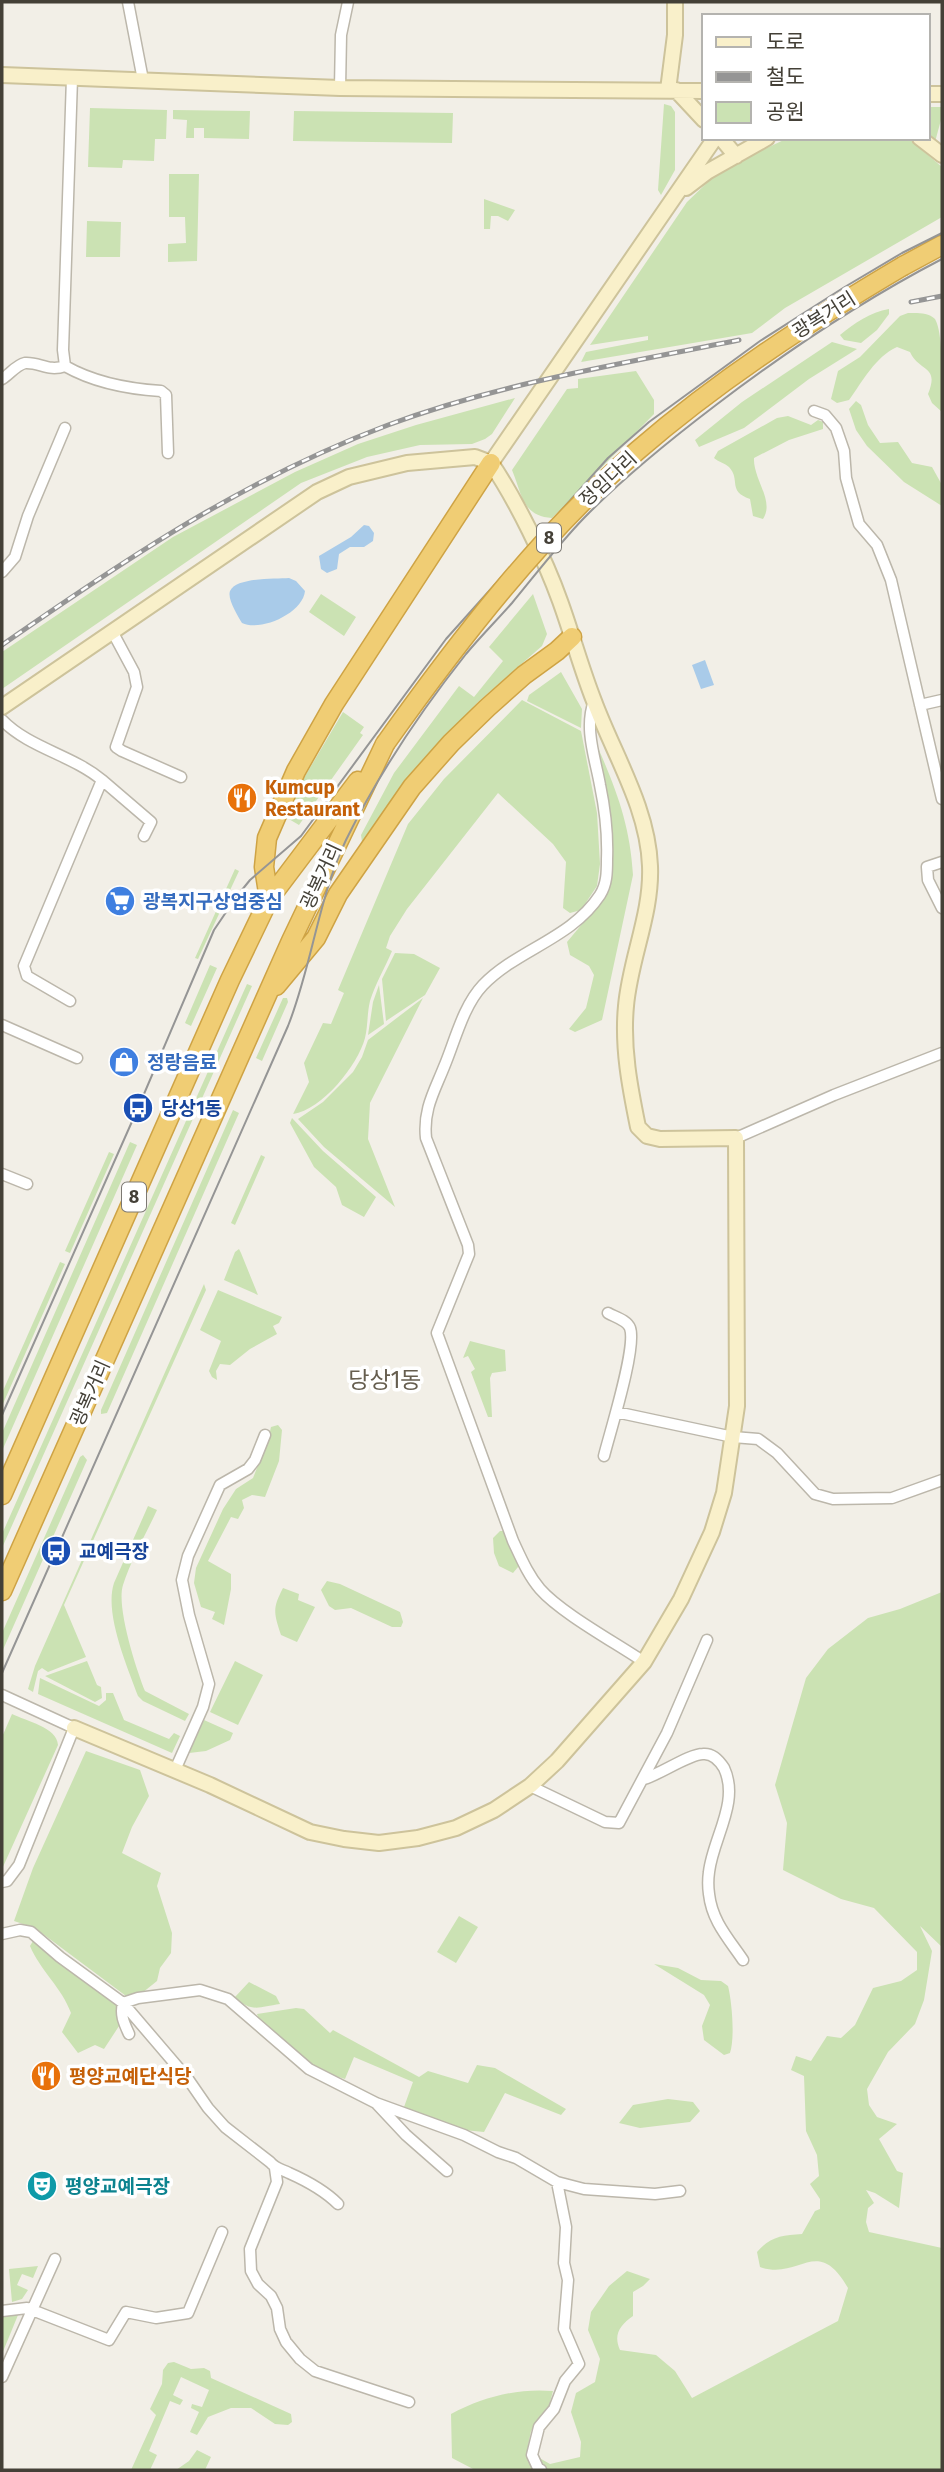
<svg xmlns="http://www.w3.org/2000/svg" width="944" height="2472" viewBox="0 0 944 2472" font-family="'Fira Sans','Noto Sans KR',sans-serif">
	<style>
		.green { fill: #cbe2b3 }
		.water { fill: #a9cbe9 }
		.lines { fill: none; stroke-linecap: round; stroke-linejoin: round }
		.street-casing { stroke: #bcb7ab; stroke-width: 13 }
		.secondary-casing { stroke: #cdc39b; stroke-width: 18 }
		.highway-casing { stroke: #cea345; stroke-width: 21 }
		.street { stroke: #fff; stroke-width: 10 }
		.secondary { stroke: #f9f0ca; stroke-width: 14 }
		.highway { stroke: #f0cd74; stroke-width: 18 }
		.tram { stroke: #959595; stroke-width: 2 }
		.rail-casing { stroke: #959595; stroke-width: 5 }
		.rail { stroke: #fff; stroke-width: 2.5; stroke-dasharray: 8; stroke-linecap: butt }
		.highway-bridge-casing { stroke: #cea345; stroke-width: 21; stroke-linecap: butt }
		.highway-bridge { stroke: #f0cd74; stroke-width: 18 }
		.labels { text-anchor: middle; dominant-baseline: central; stroke-width: 7; stroke-linejoin: round; paint-order: stroke }
		.shield { fill: #fff; stroke: #7c7973; stroke-width: 2 }
		.shield-label { font-size: 18px; font-weight: bold; fill: #444037 }
		.street-label { font-size: 19px; fill: #444037; stroke: #fff }
		.food-label { font-size: 19px; font-weight: bold; fill: #c56008; stroke: #fff; text-anchor: start }
		.shop-label { font-size: 19px; font-weight: bold; fill: #366cbe; stroke: #fff; text-anchor: start }
		.transit-label { font-size: 19px; font-weight: bold; fill: #164399; stroke: #fff; text-anchor: start }
		.culture-label { font-size: 19px; font-weight: bold; fill: #0d838f; stroke: #fff; text-anchor: start }
		.quarter-label { font-size: 23px; fill: #665e4f; stroke: #fff }
	</style>
	<rect width="100%" height="100%" fill="#f2efe7"/>
	<path class="green" d="M664,104l7,2 4,6v58l-14,25 -3,-5z
		M928,107h14v9l-7,26 -7,-4z
		M90,108l77,2 -1,29h-11l-1,22 -31,-1 -1,8 -34,-1z
		M173,110l77,1 -1,28 -45,-1v-10h-10v10h-8l1,-18 -14,-1z
		M294,111l159,2 -1,30 -159,-2z
		M788,138h120l34,29v50l-157,91 -33,25 -171,29 5,-10 62,-12v-4l-58,9 97,-143 24,-23 32,-20z
		M169,174h30l-2,87 -29,1v-18l18,-1 -1,-26h-16z
		M484,199l31,11 -7,11 -10,-5h-7l-1,13h-6z
		M87,221l34,1 -1,35h-34z
		M889,309v5l-12,16 -16,13 -17,-3 -4,-5c15,-12 30,-23 49,-26z
		M908,313c9,0 20,-1 27,6 9,15 7,71 7,93l-10,-9 -4,-9c12,-29 -9,-22 -18,-42l-13,-5c-22,10 -34,34 -48,53l-12,3 -6,-4 7,-28 22,-14 40,-41z
		M832,342l25,7 -48,30 -65,49 -45,19 -4,-7 47,-38z
		M636,371l18,29v14l-102,104c-30,-2 -30,-24 -40,-48l55,-81 11,-1v-9z
		M515,398l-23,36 -7,5 -13,5 -52,1 -53,12 -66,26 -299,206v-37l171,-115 122,-65 63,-28 58,-19z
		M856,401l5,4 7,20 12,18 18,-1 14,21 20,4 10,18v21l-38,-24 -37,-36 -11,-16 -7,-21z
		M788,416l23,9 7,-5 5,2v7l-34,11 -35,18c-1,21 21,43 9,61l-10,-3 -3,-17c-23,-8 -9,-19 -21,-32 -4,-4 -11,-5 -15,-9l4,-7 59,-33z
		M321,594l35,23 -12,19 -35,-24z
		M533,594l14,40 -5,12 -64,56 -56,60 -55,78 -5,2 -1,-7 33,-62 65,-87 15,11 29,-36 -14,-14z
		M561,672l21,37 -1,19 -54,-27 2,-6z
		M522,700l59,31 16,82 3,51 -3,22 -16,24 -11,3 -7,-5 3,-46 -13,-18 -55,-51 -91,116 -17,27 -4,12 6,3c-7,17 -17,33 -22,50 -3,12 -2,25 -5,37 -7,27 -43,72 -72,76l16,-32 -5,-19 19,-40 8,1 13,-31 -6,-3 70,-166 36,-45z
		M343,712l21,15 -4,6 3,2 -64,90 -17,-10z
		M596,743c20,46 34,81 37,132l-31,145 -27,12 -6,-3 17,-21 8,-33 -5,-9 -19,-11 -3,-13 31,-37 10,-17z
		M235,869l4,2 -41,88 -3,-1z
		M395,953l19,1 26,14 -15,27 -39,26 -4,-42z
		M210,965l7,3 -26,58 -6,-3z
		M247,984l5,2 -250,562v-14z
		M379,985l5,39 -16,11 5,-33z
		M283,998h4l1,4 -26,59 -6,-3z
		M423,998l-53,105 -2,36 27,68 -71,-60 -26,-28 25,-17 30,-30 9,-15 6,-17z
		M233,1110l6,3 -132,300 -6,1v-4z
		M292,1118l31,33 53,46 -12,20 -22,-12 -6,-18 -22,-20 -24,-44z
		M130,1142l7,3 -135,306v-18z
		M109,1152l5,2 -44,99 -5,-2z
		M261,1155l4,2 -30,68 -4,-2z
		M239,1249l2,4 17,42 -34,-15 11,-28z
		M60,1262l5,2 -63,142v-13z
		M204,1284l2,6 -142,315 22,52 -38,15 -6,-4 -4,3 -5,21 -5,-3 7,-23z
		M218,1290l64,27 -3,6 -6,3 4,8 -27,15 -20,16 -10,-1 -4,7 1,9 -5,-3 -3,-6 12,-30 -21,-11z
		M470,1341l35,9 1,21 -14,2 -2,5 2,39h-4l-17,-45 4,-3 -7,-13 -5,2z
		M278,1425l4,5 -3,31 -14,36 -13,-2 -10,5 2,8 -6,11 -7,-2 -23,44 23,13v15l-7,36 -12,-6 3,-7 -14,-5 -7,-24 2,-15 27,-59 13,-20 17,-11 15,-38 3,-13z
		M83,1455l4,5 -85,192v-19l78,-176z
		M148,1506l9,4c-11,24 -26,50 -34,75 -7,21 13,84 22,106l44,23 -4,7 -42,-20 -5,-5c-11,-30 -34,-83 -24,-113z
		M500,1531h6l12,28v8l-5,6 -14,-7 -5,-13 -1,-15z
		M327,1581l13,3 60,28 3,10 -2,5h-9l-41,-19 -16,2 -6,-4 -8,-16z
		M283,1588l16,6 -1,6 17,7 -18,35 -16,-7c-7,-22 -9,-26 2,-47z
		M942,1592v355l-22,-21 12,25 -8,49 -9,24 -27,28 -21,37 2,16 8,12 20,7 -18,15 18,32 6,2 -4,35 -24,-15 -9,-3 8,13 -6,5 -2,14 3,10 73,16v222h-467l-23,-12 -1,-44c32,-17 66,-26 102,-23l-4,15 -18,25 -4,20 23,13 30,-7 1,-15 -10,-30 5,-19 19,-11 5,-23 -12,-29 3,-18 18,-26 18,-15 23,8 -7,7 -10,6v24c-13,9 -20,19 -13,34l36,5 19,16 17,27 146,-77 10,-33c-31,-54 -48,-7 -88,-21l-3,-15c13,-15 25,-17 45,-18l13,-23 5,-2v-10l-10,-15 9,-8 -2,-21 -11,-24 -2,-55 -13,-6 5,-14 15,5 16,-25 14,2 14,-13 18,-37 28,-7 16,-11v-18l-43,-44 -33,-9 -58,-29 4,-47 -12,-38 31,-107 22,-29 40,-31 32,-9z
		M87,1661l10,24 4,2 1,11 -7,4 -50,-26z
		M235,1661l28,14 -25,50 -28,-13z
		M40,1678l59,28 7,-6v-7h7l11,27 45,19 5,-6 6,3 -8,17 -134,-59z
		M12,1714c14,7 45,13 46,31l-56,124v-132z
		M204,1720l29,13 -3,7 -24,11 -17,2z
		M86,1751l54,19 9,26 -17,31 -10,26 39,20 -4,13 15,47 -1,20 -11,15 -3,13 -15,12 -16,3 -91,-68 -21,-7 19,-53z
		M459,1916l19,11 -22,36 -19,-11z
		M33,1941l83,63 5,19 -17,26 -9,-4 -17,8 -16,-21 9,-19c-9,-25 -31,-43 -41,-67z
		M654,1964l24,4 23,12 20,1 7,5c4,16 7,52 2,67l-6,2 -20,-15 -2,-14 8,-21 -6,-10z
		M249,1982l27,14 4,8c-21,3 -29,9 -45,-7z
		M296,2008l8,1 26,24 3,-3 86,47 9,-6 40,12 9,-18 18,3 71,41 -5,6 -56,-22 -21,39 -20,-2 -60,-23 9,-25 -59,-25 -9,22c-35,-10 -60,-35 -86,-59l-2,-6z
		M668,2099l25,3 7,9 -10,11 -50,6 -21,-5 14,-18z
		M38,2266l-5,12 -11,-4 -5,11 11,5 -6,9 -10,3 -3,-33z
		M13,2313l5,2 -16,39v-40z
		M174,2362l17,7 13,-1 6,3 1,7 80,36 1,8 -4,3 -13,-1 -24,-16h-20l-23,9 -11,18 -7,-3 9,-20 -8,-4 1,-4 10,3 7,-17 -28,-13 -8,18 10,5 -3,5 -10,-4 -21,50 8,4 -7,15h-19l25,-55 -6,-6 12,-25 1,-14 5,-7z
		M197,2450l14,7 -6,13h-29l13,-9z"/>
	<path class="water" d="M364,525l5,1 5,7 -1,8 -9,6h-14l-11,7 -2,15 -10,4 -6,-4 -2,-13 32,-19z
		M289,578l7,3 9,10c-2,22 -44,41 -63,32 -4,-7 -15,-24 -12,-32 6,-14 46,-12 59,-13z
		M705,660l9,25 -13,4 -9,-24z"/>
	<g class="lines">
		<g class="street-casing">
			<path id="street" d="M128,2l15,78
				M340,88l1,-53 7,-33
				M65,366l-2,-16 9,-272
				M2,379c7,-4 14,-14 23,-16 15,-1 23,9 40,3 28,16 64,23 96,25l5,4 2,58
				M814,411l11,4 11,13 8,23 2,27 13,46 18,21 14,35 51,219
				M2,572l13,-15 13,-41 37,-88
				M112,631l22,41 3,15 -21,60 6,4 59,26
				M594,701c-10,28 1,56 6,84 5,24 8,49 7,74 0,13 0,25 -7,36 -29,44 -82,54 -117,90 -20,21 -28,56 -39,82 -10,25 -21,43 -18,71l42,107 1,9 -32,79 76,208c8,17 15,34 27,48 21,24 76,54 104,73
				M920,705l22,-5
				M2,720c27,28 70,35 100,60l-78,186 3,10 43,25
				M102,780l49,42 -7,14
				M942,862l-15,5 1,13 14,28
				M2,1025l75,33
				M736,1138l98,-43 108,-42
				M2,1174l25,10
				M616,1412l117,25 25,2 19,14 38,41 18,5 59,-1 50,-18
				M604,1456c6,-24 33,-109 26,-128 -3,-8 -15,-11 -22,-15
				M2,1695l72,33 -55,137 -12,16 -5,1
				M175,1770l28,-63 6,-23 -20,-69 -7,-35 6,-24 32,-71 28,-16 7,-9 10,-25
				M644,1779c17,-5 45,-25 59,-25 10,-1 16,6 21,14 16,34 -11,70 -15,104 -1,7 -1,15 0,22 3,27 19,44 34,66
				M530,1786l75,36 14,1 48,-90 40,-93
				M2,1934l18,-4 11,2 29,25 63,46 15,-5 62,-8 28,9 81,70 67,34 88,32 34,17 18,6 41,24 27,7 71,5 25,-3
				M123,2003l65,76 20,29 17,19 45,35c6,7 11,7 19,11 18,8 35,17 49,31
				M123,2003c-3,12 1,20 6,31
				M376,2103l30,32 41,36
				M275,2168l2,14 -27,67 1,22 7,13 13,12 6,12 3,21 6,13 14,17 15,12 94,31
				M2,2311l25,-3 82,32 17,-28 30,6 32,-5 34,-81
				M2,2377l53,-118
				M541,2470l-3,-2 -6,-13 7,-28 15,-18 11,-28 14,-17 -15,-35 4,-49 -4,-17 2,-36 -9,-45"/>
		</g>
		<g class="secondary-casing">
			<path id="secondary" d="M2,75l338,13 364,3
				M668,90l7,-55v-33
				M676,90l28,30
				M928,94h14
				M721,138l15,18
				M920,138l22,17
				M686,188l21,-16 60,-34
				M491,463l224,-325
				M2,707l315,-215 32,-15 58,-14 68,-6 16,6c25,37 54,96 69,138 12,33 21,67 34,100 20,54 54,107 56,165 2,48 -20,93 -24,140 -4,41 4,82 12,121l9,9 13,3 76,-1 1,268 -13,87 -12,39 -31,67 -37,63 -87,99 -27,25 -36,24 -38,18 -38,10 -39,5 -35,-4 -34,-7 -100,-47 -136,-57"/>
		</g>
		<g class="highway-casing">
			<path id="highway" d="M903,266l39,-21
				M269,899l-5,-32 3,-29 29,-67 38,-67 157,-241
				M276,986l40,-48 22,-44 74,-107 39,-44 36,-35 37,-33 33,-24 15,-14
				M2,1495l228,-515 39,-81 89,-118
				M2,1591l289,-650 94,-197"/>
		</g>
		<use href="#street" class="street"/>
		<use href="#secondary" class="secondary"/>
		<use href="#highway" class="highway"/>
		<path class="tram" d="M2,1415l136,-307 76,-178 23,-34 13,-16 51,-44 145,-197 162,-181 41,-36 111,-81 83,-53 59,-35 40,-20
			M2,1673l286,-647c24,-60 30,-127 58,-186 33,-67 74,-128 120,-186 15,-18 31,-34 46,-51 24,-29 46,-58 72,-85 40,-41 86,-78 132,-113 71,-54 147,-105 226,-146"/>
		<g class="rail-casing">
			<path id="rail" d="M911,302l31,-6
				M2,645c125,-87 243,-166 386,-220 113,-42 233,-61 351,-85"/>
		</g>
		<use href="#rail" class="rail"/>
		<g class="highway-bridge-casing">
			<path id="highway-bridge" d="M385,744c74,-104 155,-209 252,-293 82,-71 173,-130 266,-185"/>
		</g>
		<use href="#highway-bridge" class="highway-bridge"/>
	</g>
	<defs>
		<g id="restaurant-disc" transform="scale(1.575)"><circle r="9.5" fill="#e8710a" stroke="#fff"/><path d="M-5-6h1v4h1v-4h1v4h1v-4h1v5L-1.5 .5V6h-2V.5L-5-1ZM5-6V6H3V1.5H1.5Q1.5-4 5-6Z" fill="#fff"/></g>
		<g id="supermarket-disc" transform="scale(1.575)"><circle r="9.5" fill="#3f7fe0" stroke="#fff"/><path d="M-6-5.5h2.5l.6 2H6L4.5 2H-2.5L-4.4-4H-6ZM-1.5 3.2a1.3 1.3 0 1 0 .1 0ZM3 3.2a1.3 1.3 0 1 0 .1 0Z" fill="#fff"/></g>
		<g id="shop-disc" transform="scale(1.575)"><circle r="9.5" fill="#3f7fe0" stroke="#fff"/><path d="M-5-2.5h2.3a2.7 3.5 0 0 1 5.4 0H5L5.5 6h-11ZM-1.5-2.5h3a1.5 2.3 0 0 0-3 0Z" fill="#fff"/></g>
		<g id="bus-disc" transform="scale(1.575)"><circle r="9.5" fill="#1a4fb4" stroke="#fff"/><path d="M-5-6H5V4H4V6H2V4H-2V6H-4V4H-5ZM-3.5-4V0h7V-4ZM-3.5 1.2v1.5H-2V1.2ZM2 1.2v1.5H3.5V1.2Z" fill="#fff"/></g>
		<g id="theatre-disc" transform="scale(1.575)"><circle r="9.5" fill="#0f9aa8" stroke="#fff"/><path d="M-5-5.5Q0-4 5-5.5V0Q5 5 0 6Q-5 5-5 0ZM-3.3-2.5H-1v1.5H-3.3ZM1-2.5H3.3v1.5H1ZM-2.8 1Q0 5.5 2.8 1Z" fill="#fff"/></g>
	</defs>
	<g fill-rule="evenodd">
		<use href="#restaurant-disc" x="242" y="798"/>
		<use href="#supermarket-disc" x="120" y="901"/>
		<use href="#shop-disc" x="124" y="1062"/>
		<use href="#bus-disc" x="138" y="1108"/>
		<use href="#bus-disc" x="56" y="1551"/>
		<use href="#restaurant-disc" x="46" y="2076"/>
		<use href="#theatre-disc" x="42" y="2186"/>
	</g>
	<g class="labels">
		<g class="shield">
			<rect x="537" y="523.5" width="24" height="29" rx="5"/>
			<rect x="122" y="1182.5" width="24" height="29" rx="5"/>
		</g>
		<g class="shield-label">
			<text x="549" y="538">8</text>
			<text x="134" y="1197">8</text>
		</g>
		<g class="street-label">
			<text transform="translate(824 315) rotate(-32)">광복거리</text>
			<text transform="translate(608 479) rotate(-43)">정임다리</text>
			<text transform="translate(321 876) rotate(-65)">광복거리</text>
			<text transform="translate(90 1393) rotate(-66)">광복거리</text>
		</g>
		<g class="food-label">
			<text x="265" y="787">Kumcup<tspan x="265" dy="22">Restaurant</tspan></text>
			<text x="69" y="2076">평양교예단식당</text>
		</g>
		<g class="shop-label">
			<text x="143" y="901">광복지구상업중심</text>
			<text x="147" y="1062">정랑음료</text>
		</g>
		<g class="transit-label">
			<text x="161" y="1108">당상1동</text>
			<text x="79" y="1551">교예극장</text>
		</g>
		<g class="culture-label">
			<text x="65" y="2186">평양교예극장</text>
		</g>
		<g class="quarter-label">
			<text x="385" y="1380">당상1동</text>
		</g>
	</g>
	<rect width="944" height="2472" fill="none" stroke="#444037" stroke-width="7"/>
	<rect x="702" y="14" width="228" height="126" fill="#ffffff" stroke="#b4b3af" stroke-width="2"/>
	<rect x="716" y="37" width="35" height="10" fill="#f9f0ca" stroke="#b4b3af" stroke-width="2"/>
	<text x="766" y="49" font-size="21" fill="#444037">도로</text>
	<rect x="716" y="72" width="35" height="10" fill="#959595" stroke="#b4b3af" stroke-width="2"/>
	<text x="766" y="84" font-size="21" fill="#444037">철도</text>
	<rect x="716" y="102" width="35" height="21" fill="#cbe2b3" stroke="#b4b3af" stroke-width="2"/>
	<text x="766" y="119" font-size="21" fill="#444037">공원</text>
</svg>
